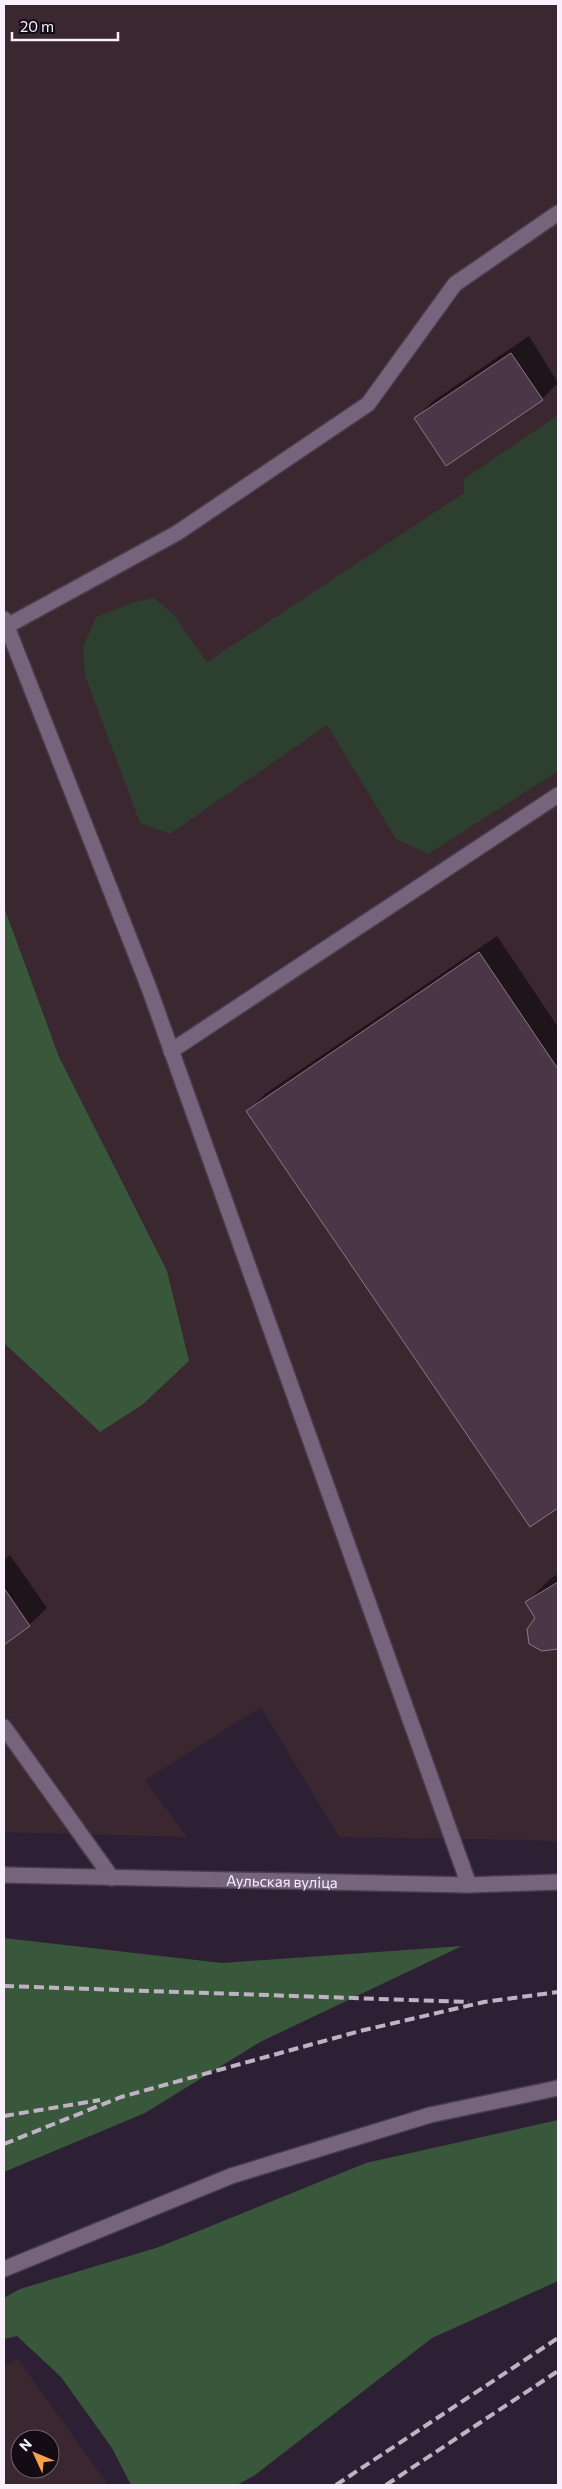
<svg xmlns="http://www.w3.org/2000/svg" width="562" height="2489" viewBox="0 0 562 2489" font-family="Commissioner,sans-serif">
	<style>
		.industrial { fill: #3a272f; fill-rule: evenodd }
		.green { fill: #2d3f2e }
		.forest { fill: #39573b }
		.shadow { fill: #0007 }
		.building { fill: #4b3648; stroke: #8e7689 }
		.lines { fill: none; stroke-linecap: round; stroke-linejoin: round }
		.minor-casing { stroke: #483c4d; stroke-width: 18 }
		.minor { stroke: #75647c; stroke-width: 15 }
		.rail { stroke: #beb3c3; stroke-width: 4; stroke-dasharray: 10 5; stroke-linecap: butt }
		.labels { text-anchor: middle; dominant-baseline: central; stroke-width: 4; stroke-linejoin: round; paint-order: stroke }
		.street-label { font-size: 15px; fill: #f9f0fe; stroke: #130c15 }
	</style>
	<rect width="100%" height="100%" fill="#2e2034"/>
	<path class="industrial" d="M4,4h554v1838l-26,-2 -193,-3 -78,-130 -116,73 42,57 -183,-5v-244l19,27 -19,-32z
		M17,2358l91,127h-104v-118zM20,2439h30v30h-30z"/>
	<path class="green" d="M558,415v356l-130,83 -32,-15 -69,-114 -157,109 -30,-11 -55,-147 -2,-29 13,-30 38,-15 20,-4 19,16 34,48 257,-169v-14z"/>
	<path class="forest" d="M4,907l55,150 108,214 22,90 -47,44 -42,27 -96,-89z
		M4,1938l218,25 240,-17 -202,96 -115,71 -141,59z
		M558,2120v161l-126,57 -177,137 -18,10h-106l-19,-37 -51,-71 -44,-41 -13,3v-41l16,-9 139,-42 207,-84z"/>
	<path class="shadow" d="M529,336l29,47 -16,16 -96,65 -30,-46 17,-17z
		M497,936l61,91v479l-28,20 -282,-415 17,-17z
		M10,1555l37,53 -18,17 -25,18v-83z
		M558,1574v74l-16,2 -6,-32 -9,-16 23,-23z"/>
	<path class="building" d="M511,353l32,47 -97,66 -32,-48z
		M479,952l79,117v439l-28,19 -284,-416z
		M558,1582v67l-16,2 -13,-7 -2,-15 8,-11 -10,-16z
		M4,1588l26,38 -26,19z"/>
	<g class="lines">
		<g class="minor-casing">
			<g id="minor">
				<path d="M4,619l145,369 320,897"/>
				<path d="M7,626l170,-93 191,-129 87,-120 103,-71"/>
				<path d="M171,1051l387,-256"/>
				<path d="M4,1727l108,151"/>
				<path id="s1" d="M4,1875l465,10 89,-3"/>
				<path d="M4,2269l227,-93 199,-61 128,-27"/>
			</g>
		</g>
		<use href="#minor" class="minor"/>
		<path class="rail" d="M4,1986l465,16
			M4,2116l96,-16
			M4,2144l117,-47 239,-66 124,-29 74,-10
			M336,2485l222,-147
			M386,2485l172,-114"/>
	</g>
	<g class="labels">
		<g class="street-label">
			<text stroke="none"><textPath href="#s1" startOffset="278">Аульская вуліца</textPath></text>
		</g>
	</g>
	<rect width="562" height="2489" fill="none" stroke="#f9f0fe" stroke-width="10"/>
	<g transform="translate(35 2454) rotate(314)"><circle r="24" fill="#130c15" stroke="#6f6772"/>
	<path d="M0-4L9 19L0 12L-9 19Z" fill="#f7a148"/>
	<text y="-8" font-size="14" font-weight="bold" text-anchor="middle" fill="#f9f0fe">N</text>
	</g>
	<path d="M12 32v8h106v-8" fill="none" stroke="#f9f0fe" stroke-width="2.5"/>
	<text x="20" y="32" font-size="15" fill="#f9f0fe" stroke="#130c15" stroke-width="4" paint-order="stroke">20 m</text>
</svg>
